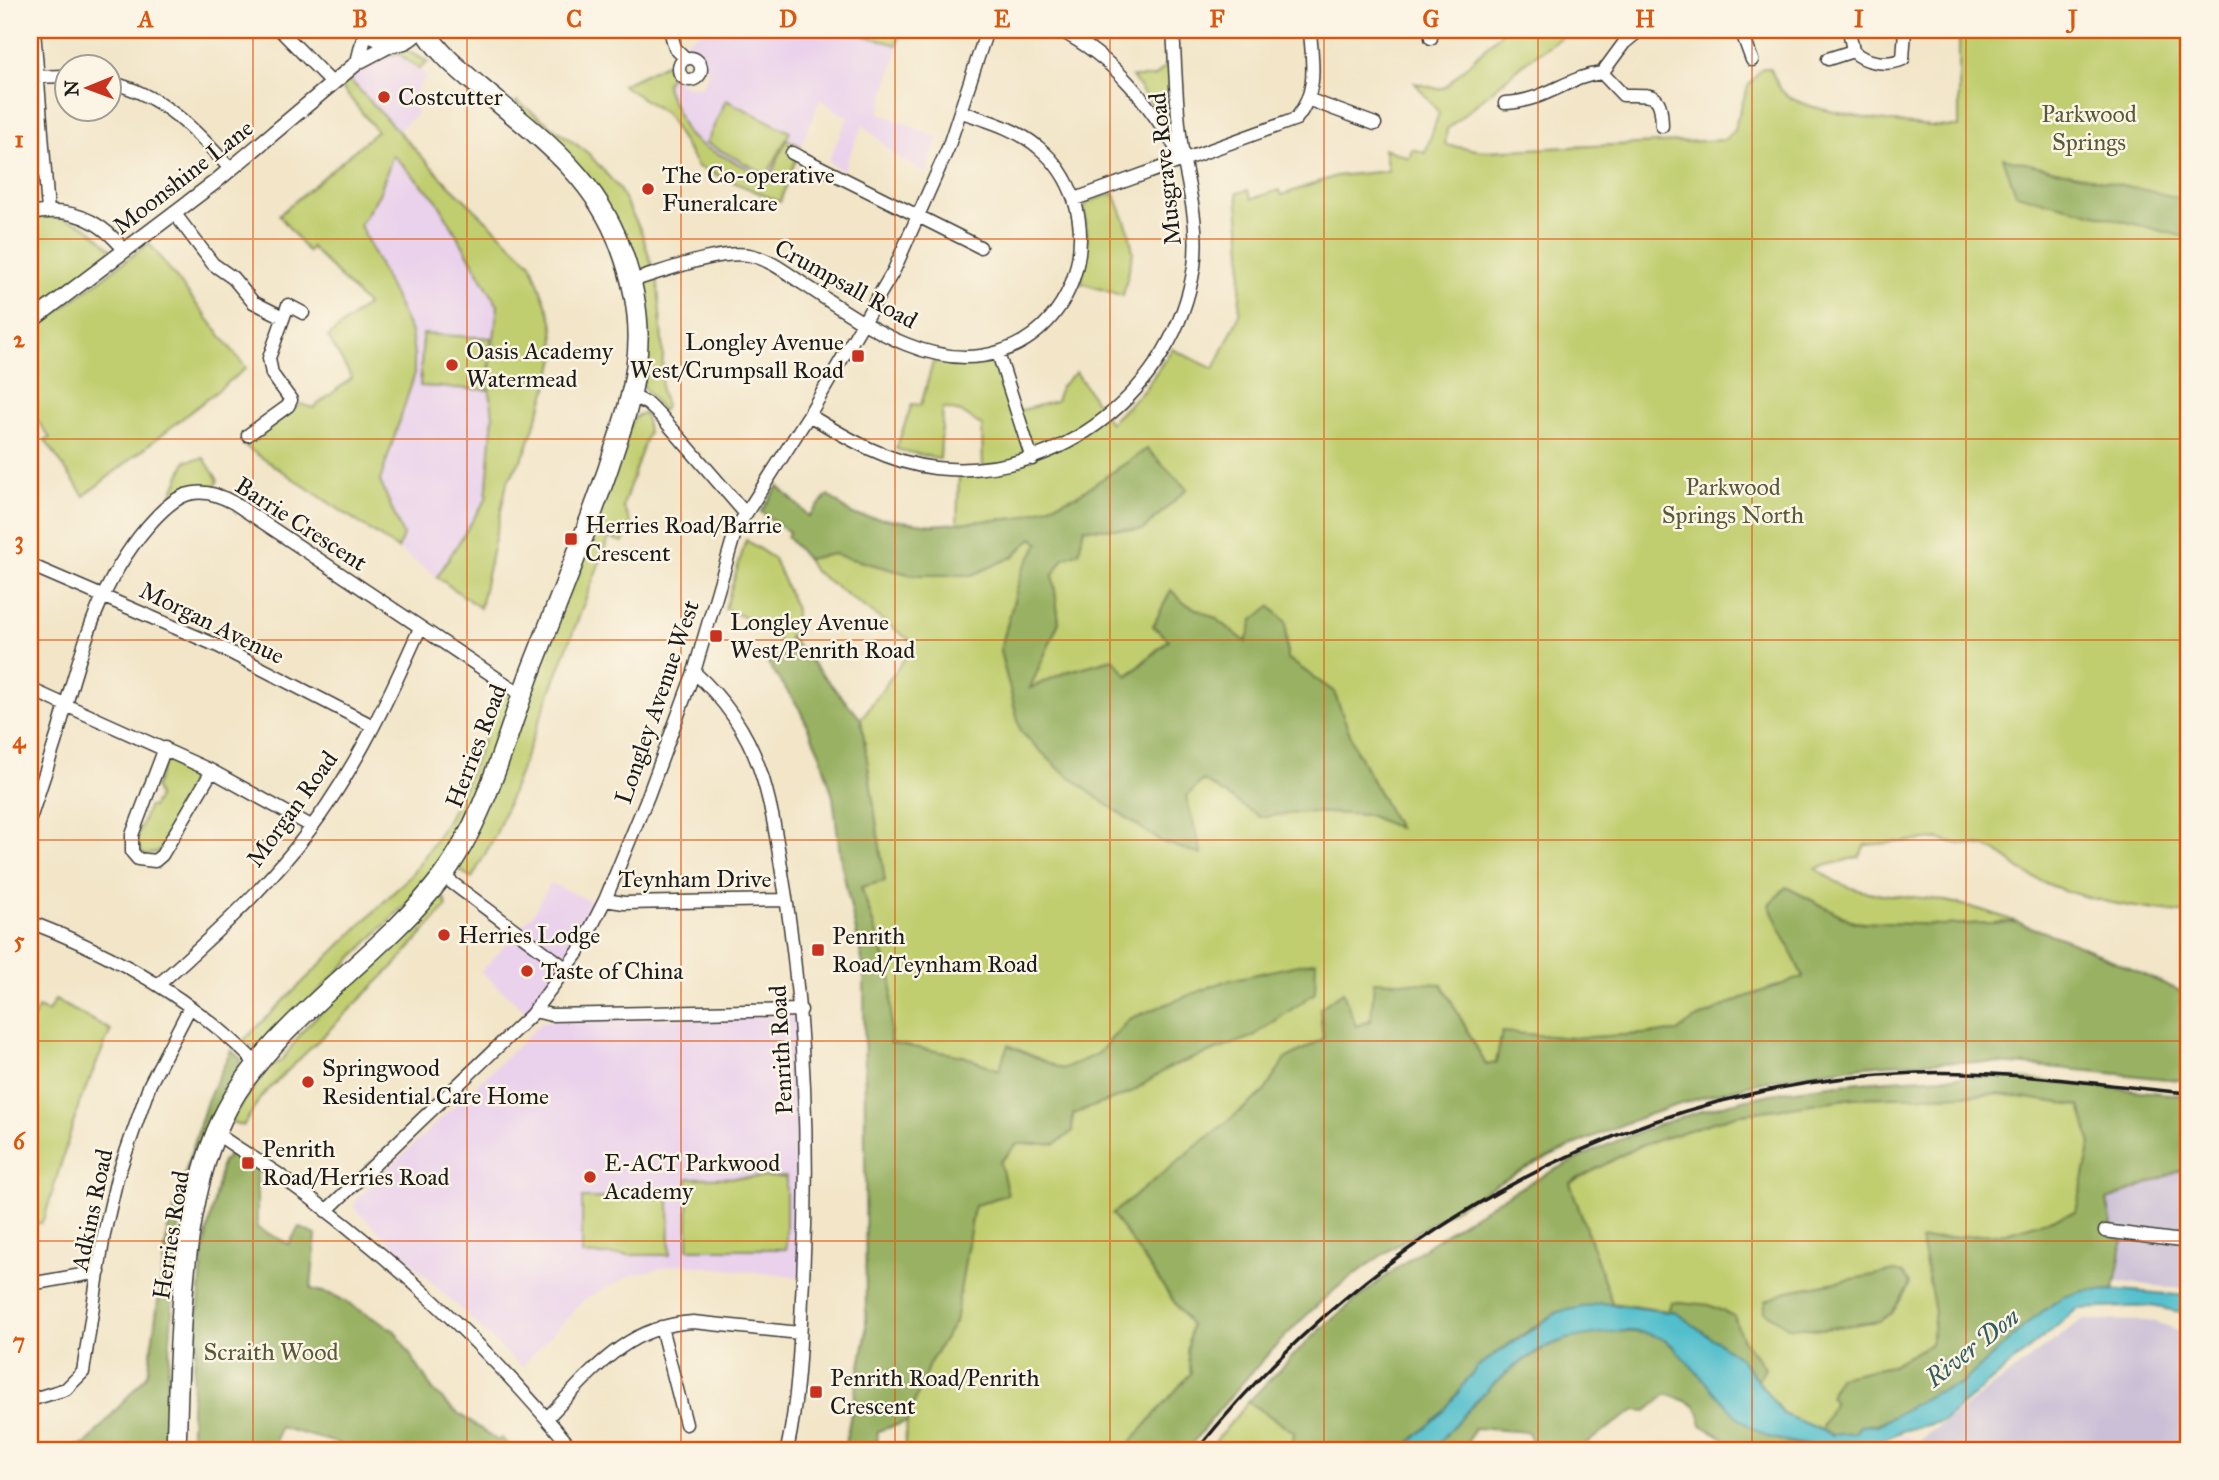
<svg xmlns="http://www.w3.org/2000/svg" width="2219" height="1480" viewBox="0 0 2219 1480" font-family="'IM FELL Great Primer',serif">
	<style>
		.built { fill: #ead1ec }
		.industrial { fill: #cabfd6 }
		.green { fill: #c1ce70; stroke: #6e7546; stroke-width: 2; fill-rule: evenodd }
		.forest { fill: #98b162; stroke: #5a663f; stroke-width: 2 }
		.water { fill: #52bfcc; stroke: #376e74; stroke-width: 2 }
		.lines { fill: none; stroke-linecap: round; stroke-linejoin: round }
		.minor-casing { stroke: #3c3a36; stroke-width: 15 }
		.tertiary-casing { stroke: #3c3a36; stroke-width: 17 }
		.primary-casing { stroke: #3c3a36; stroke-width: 22 }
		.minor { stroke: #fff; stroke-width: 12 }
		.tertiary { stroke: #fff; stroke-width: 14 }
		.primary { stroke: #fff; stroke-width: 19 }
		.rail { stroke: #1c1c1c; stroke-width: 3.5 }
		.grid { fill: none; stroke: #de560d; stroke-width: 2; stroke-opacity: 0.55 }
		.poi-dot { fill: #c8321e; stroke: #fcf5e5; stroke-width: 2.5 }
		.labels { text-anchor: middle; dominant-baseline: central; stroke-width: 5; stroke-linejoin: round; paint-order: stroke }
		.poi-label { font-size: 24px; fill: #1c1c1c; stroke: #fcf5e5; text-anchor: start }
		.park-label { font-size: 24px; fill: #565a39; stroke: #fcf5e5 }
		.street-label { font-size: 24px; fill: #1c1c1c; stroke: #fcf5e5 }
		.water-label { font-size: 26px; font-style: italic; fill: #325d62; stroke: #fcf5e5 }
		.neatline { fill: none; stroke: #de560d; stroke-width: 2.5 }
		.grid-label { font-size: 23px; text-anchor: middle; font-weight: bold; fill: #de560d }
	</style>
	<rect width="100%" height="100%" fill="#fcf5e5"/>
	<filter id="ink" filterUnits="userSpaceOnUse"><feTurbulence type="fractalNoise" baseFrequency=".0143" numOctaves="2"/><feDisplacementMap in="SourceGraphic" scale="14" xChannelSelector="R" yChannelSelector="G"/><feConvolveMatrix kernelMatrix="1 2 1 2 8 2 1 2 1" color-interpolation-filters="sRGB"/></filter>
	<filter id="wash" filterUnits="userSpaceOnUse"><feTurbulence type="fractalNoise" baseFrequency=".00686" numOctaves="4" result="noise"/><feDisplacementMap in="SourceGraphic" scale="28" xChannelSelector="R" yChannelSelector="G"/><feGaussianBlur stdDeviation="1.57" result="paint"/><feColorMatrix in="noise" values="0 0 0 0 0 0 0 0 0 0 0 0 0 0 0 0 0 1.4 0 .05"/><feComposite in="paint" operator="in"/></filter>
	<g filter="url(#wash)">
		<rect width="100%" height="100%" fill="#f2e5c8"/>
		<path class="built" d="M706,30h197l-24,83 60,25 -14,35 -31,-18 -31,-31 -20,47 -15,-10 20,-43 -28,-18 -19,46 -14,-6 -18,39 -65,-32 -17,-13 -21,-51 13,-17v17l8,4 15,-1 6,-12 -1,-9 -17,-16 -4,-9z
			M399,54l28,22 -15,21 5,17 -20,17 -48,-52 20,-17 17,-7z
			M393,154l43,45 62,107 -9,79 4,30 -7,84 -49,78 -39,-28 3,-5 -21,-63 34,-105v-21l-3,-23 -51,-107 19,-31z
			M550,883l52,23 -71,109 -50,-43 52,-58z
			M797,1016l2,146 5,38 -4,77 -121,-13 -46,11 -47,23 -65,69 -167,-159 3,-10 187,-177z
			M1903,1436l17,4 11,10h-66z"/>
		<path class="industrial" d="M2189,1167v123l-72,-9 6,-40 -9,-6 -7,-35z
			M2082,1320l71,1 36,13v116h-258l-11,-10z"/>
		<path class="green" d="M845,30h57l-5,15z
			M1500,30h72l-45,31 -80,68 -2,16 39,6 240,-11 9,-8 15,-46 14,-18h8c4,7 7,18 13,24 19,22 145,36 176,35v-97h230v884c-53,-6 -108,-13 -157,-37 -16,-8 -29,-25 -46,-30 -15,-4 -32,-1 -47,-8l-74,6 -6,12 -43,11c36,31 72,25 117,31 29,4 57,13 84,23l-75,3 -88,-3 -68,-35 -16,19 33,71 -60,21 -51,23 -15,11 -104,6 -71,-6 -6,31 -10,2 -44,-81 -87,43 -12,-34 -20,46 -37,20 -22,33 -151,122 78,112 -4,25 4,22 -67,77h-220l3,-28 22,-58 26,-42 19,-117 26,-43 17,-18h38l17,-30 58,-21 40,-26 82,-30 -27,-56 -96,38 -31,35 -36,16 -54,-25 -9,25 -36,-14 -74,-13 3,-62 -31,-95 24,-5 -24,-162 54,-75 -102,-74 -6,-11 26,-5 79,21 101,-18 19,-20 8,6 -18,29 -22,79 21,81 180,122 -15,-58 17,-17 57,38 48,-5 60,3 29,12 -41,-77 -22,-58 -47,-34 -1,-36 -40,20 -29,-23 -33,-16 -15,36 -42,37 -14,-17 -47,13 -37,17 30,-67 -6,-47 31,-47 59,2 44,-41 -40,-40 -69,46 -58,23 -63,5 2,-47 24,-1 -1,-49 -21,-14 -18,-4 -3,51 -44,-10 16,-45 9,1 12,-43 25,2 32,-2 6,5 15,46 45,-12 5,-15 15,-14 34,51 34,-33 28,-41 42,20 25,-53 3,-66 -5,-57 11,-3 3,9 28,-9 3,5 54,-19 52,-5 -4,-23 25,10 3,-9 13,4 14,-40 -24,-30 23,6 7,-2 56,-54z
			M406,50l22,12 -9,7 -20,-15 -13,1z
			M672,61l7,5 -13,17 1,7 20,44 17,13 65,32 18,-40 14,7 -21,56 -82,-35 -32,-53 -44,-29z
			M1170,61l6,73 -3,1 -41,-58h23z
			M349,79l93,99 89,85 21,57 4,35 -8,31 -23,67 -18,30 -27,125 -43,-31 49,-78 7,-84 -4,-28 -1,3 -68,-4 3,-52 68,4 -2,39 9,-71 -62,-107 -43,-44 -14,39 -19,31 51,107 3,23v21l-34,105 23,54 -5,14 -155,-104 58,-41 12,4 39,-30 -24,-41 39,-32 -56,-58 -3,5 -29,-37 98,-84 -36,-44z
			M726,100l64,32 -23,43 -61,-32z
			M517,101l71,52 30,34 23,44 17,53 5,71 -2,36 5,15 -4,5 -19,-25 2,-17 -16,-124 -115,-139z
			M1114,193l15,38 4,21 -10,44 -42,-13 6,-47 -3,-27 4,-7z
			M44,216c34,3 44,9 68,34l-82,63v-92z
			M149,243l97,125 -162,128 -39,-56 5,-2 -20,-28v-77z
			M645,413l3,19 -25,74 8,18 -8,18 -14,-4 -113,296 -24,44 -14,-9 174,-448 6,-6z
			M204,458l14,22 -3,7 -18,-2 -25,9 14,-33z
			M746,540l28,19 22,50 -8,43 -20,-25 -43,-18z
			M503,691l7,5 1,7 -51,129 -33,51 -155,155c-11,10 -17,12 -31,5l169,-167c46,-57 66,-119 93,-185z
			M171,758l28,12 4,10 -24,41 -6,-1 -14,32 -15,3 -9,-12 13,-36h4l6,-10 -3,-10 10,-26z
			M441,892l6,14 -52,59 -134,132 -18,29 -14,-5 39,-52 14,-9 23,-32z
			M55,1000l56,30 -32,74 -34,112 -4,7 -11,1v-199l8,-17 10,4z
			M2000,1094l80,12 11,38 -15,68 -70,21 -85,7 14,72 -4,32 -41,22 -52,11 -4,24 -13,29 -38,-16 -25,-34 7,-13 -23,-28 -8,-23 -25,-11 -38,-2 -3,8 -56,-8 -42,-120 67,-36 98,-32 118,-17zM1895,1271l8,2 7,11 -18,29 -13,8 -55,8 -35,-2 -25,-16 25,-20z
			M786,1177v72h-98v-71z
			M582,1198h87l1,57h-88z
			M1248,1402l46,30 -2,18h-84z"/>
		<path class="forest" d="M2003,158l186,42v38l-173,-44z
			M1147,449l40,40 -44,41 -59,-2 -5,24 -15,6 -11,17 6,47 -29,66 36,-16 47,-13 15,17 41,-36 -16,-14 18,-36 13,13 33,16 29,23 7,-22 17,-14 16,16 1,36 47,34 22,58 42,78 -30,-13 -60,-3 -48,5 -57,-37 -17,17 16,58 -40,-13 -66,-45 -39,-30 -36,-35 -21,-81 22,-80 17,-28 -7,-5 -19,19 -41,18h-60l-79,-21 -26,5 -20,-22 2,-5 -28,-20 17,-26 31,30 19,-21 25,20 80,10 87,-7 58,-23z
			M789,636l72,83 24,162 -24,6 31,94 -2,62 73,13 36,14 9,-25 54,24 36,-15 31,-35 96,-38 91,-20 -1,32 -63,44 -82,30 -40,26 -57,21 -1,18 -17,12h-38l-17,18 8,32 -34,12 -19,116 -26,42 -22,58 -29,9 -3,19h-31l22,-115 -2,-366 -23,-107 -8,-65 -13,-43 -21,-46 -32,-46 21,-10z
			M1786,887l68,35 88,3 75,-3 55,20 117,53v86c-86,-7 -173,-21 -259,-19 -184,5 -342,62 -495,159 -38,24 -78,49 -111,78 -51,46 -95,97 -137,151h-63l67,-77 -4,-22 4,-25 -79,-112 152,-122 21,-33 38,-20 -3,-31 23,-16 13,34 15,-5 3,-40 68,3 44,81 10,-2 6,-31 71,6 104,-6 15,-11 51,-23 60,-21 -34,-72z
			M231,1050l10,9 -2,6 -27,57 -35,113 -14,215h-101l24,-6 62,-70 20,-145 39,-128z
			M1940,1077h60l189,19v71l-82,33 7,35 9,5 -9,50c-74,4 -98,54 -151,93 -13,8 -31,11 -44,19 -20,11 -36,23 -59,24l-5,7 -22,2 -12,-5 13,-29 -4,-5 8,-19 52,-11 41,-22 4,-32 -14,-72 85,-7 70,-21 15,-68 -11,-38 -80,-12 -147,4 -118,17 -98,32 -67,36 42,120 -54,9 -41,26 -40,29 -33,44 -42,39h-110l2,-18 -46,-30c28,-28 56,-60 87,-85 134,-113 297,-205 473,-229 43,-7 88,-8 132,-11z
			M231,1154l26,13v61l32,16 10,-17 17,8 -5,54 23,6 61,36 38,59 18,18 47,33 3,-3 13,12h-163l-14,-7 -58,-16 -5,23h-83v-43l12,-154 19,-91z
			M1895,1271l8,2 7,11 -18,29 -13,8 -55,8 -36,-2 -24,-16 2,-10 23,-10z
			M1681,1302l28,3 25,11 8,23 23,28 -7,13 -18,-22 -64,-45 -8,-2 3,-8z
			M1618,1331l39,3 27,22 55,62 29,19 41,10 -6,3h-67l-11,-11 -24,-14c-1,-25 -14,-22 -34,-31l-20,17 -12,-1 -59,40h-40l-8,-18 -54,-4 -10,22h-31c36,-43 78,-91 131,-110 17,-6 37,-7 54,-9z"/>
		<path class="water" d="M2121,1290l68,6v18l-37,-8 -75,3 -134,112 -41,10 -35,16 -18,3h-24l-57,-13 -16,-9 -14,-10 -67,-74c-19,-13 -44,-15 -67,-11 -12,2 -25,3 -37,6 -54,15 -99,69 -134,111h-31l42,-39 33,-44 81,-55 44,-9 74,10 64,45 43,56 49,21 23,-2 5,-7 18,-1 56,-32 26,-8 72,-66 31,-22 21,-6z"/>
	</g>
	<g filter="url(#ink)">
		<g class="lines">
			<g class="minor-casing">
				<path id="minor" d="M34,30l14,181
					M280,30l52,53
					M670,30l5,18 11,11
					M1059,30c57,28 91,75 123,128
					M1741,30l11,30
					M1849,30l4,21c12,12 35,15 50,8l2,-29
					M1431,38v-8
					M679 69a11 11 0 1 1 22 0a11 11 0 1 1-22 0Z
					M1828,59l25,-8
					M1602,73l21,22c32,0 38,-3 39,31
					M32,77l34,-1
					M108,82c53,11 90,50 123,88
					M1310,100l65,24
					M1505,103c42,-2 61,-26 97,-30l22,-30 16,-13
					M792,153l188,94
					M1075,199l221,-80c23,-29 16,-55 14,-89
					M30,214c40,-8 70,5 95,37
					M175,214l38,50 20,14 20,24 30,15
					M631,281c32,-9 85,-31 118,-26 21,4 39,19 56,30 54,35 124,89 194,67 87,-27 110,-147 39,-205 -21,-18 -50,-26 -76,-35
					M998,353l34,106
					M631,395l17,9 12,11 85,98
					M809,415c39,24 80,48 126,53 124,14 240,-78 259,-201 5,-38 -3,-69 -10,-105 -8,-43 -8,-89 -11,-132
					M248,435l40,-29 3,-6 -19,-26 -3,-16 19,-53 15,8
					M30,565l188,81 155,80
					M694,672c29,26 52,58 65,95 14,39 19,83 26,124 21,135 25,270 17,407 -2,50 -4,103 -15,152
					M30,689l182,82 99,55
					M165,748l-33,87v17l6,7 17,2 7,-6 50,-84
					M30,819c9,-28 19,-57 28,-86 21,-74 38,-147 90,-207 27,-31 47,-45 86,-23l288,192
					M443,876l124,93
					M605,900l19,3 162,-3
					M30,922c84,32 163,77 227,142
					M158,985c48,-43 95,-85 136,-135 54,-66 92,-145 126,-222
					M535,1011l16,4 250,-5
					M216,1133c20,15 42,27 62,41 108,77 211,173 295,276
					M326,1211l205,-196 48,-64 26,-51 43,-104 46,-124 42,-143 73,-114 85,-145 54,-122 39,-118
					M2105,1231l84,11
					M30,1284l69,-12
					M661,1327l25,97
					M30,1400l36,-11 17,-17 21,-138 13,-56 33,-94 40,-77
					M547,1418c44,-45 78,-92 146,-96l107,11"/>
			</g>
			<g class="tertiary-casing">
				<path id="tertiary" d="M358,62l8,-32
					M30,322l184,-139 144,-121 38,-20"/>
			</g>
			<g class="primary-casing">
				<path id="primary" d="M372,30c12,16 31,15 44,0
					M176,1450c4,-102 2,-238 46,-331 44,-94 157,-159 219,-241 46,-61 64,-140 91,-210 26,-66 53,-132 76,-199 11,-34 24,-68 28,-103 6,-40 -2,-83 -16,-120 -26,-71 -83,-111 -139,-158 -21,-18 -42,-34 -56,-58"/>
			</g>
			<use href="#minor" class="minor"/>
			<use href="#tertiary" class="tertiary"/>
			<use href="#primary" class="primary"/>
			<path class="rail" d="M1197,1450c176,-220 434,-368 719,-377 92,-3 182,12 273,20"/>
		</g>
	</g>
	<path class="grid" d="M253,30v1420M467,30v1420M681,30v1420M895,30v1420M1110,30v1420M1324,30v1420M1538,30v1420M1752,30v1420M1966,30v1420M30,239h2159M30,439h2159M30,640h2159M30,840h2159M30,1041h2159M30,1241h2159"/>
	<g class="poi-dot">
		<circle cx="384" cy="97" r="7"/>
		<circle cx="648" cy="189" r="7"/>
		<rect x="851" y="349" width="14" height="14" rx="3.5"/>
		<circle cx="452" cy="365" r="7"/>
		<rect x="564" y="532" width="14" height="14" rx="3.5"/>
		<rect x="709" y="629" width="14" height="14" rx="3.5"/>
		<circle cx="444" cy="935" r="7"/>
		<rect x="811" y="943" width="14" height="14" rx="3.5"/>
		<circle cx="527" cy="971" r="7"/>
		<circle cx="308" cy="1082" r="7"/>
		<rect x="241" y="1156" width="14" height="14" rx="3.5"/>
		<circle cx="590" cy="1177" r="7"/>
		<rect x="809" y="1385" width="14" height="14" rx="3.5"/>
	</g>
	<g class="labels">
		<g class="poi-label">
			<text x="398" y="97">Costcutter</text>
			<text x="662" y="175">The Co-operative<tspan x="662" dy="28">Funeralcare</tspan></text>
			<text x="844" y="342" text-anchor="end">Longley Avenue<tspan x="844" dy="28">West/Crumpsall Road</tspan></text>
			<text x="466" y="351">Oasis Academy<tspan x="466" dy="28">Watermead</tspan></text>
			<text x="585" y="525">Herries Road/Barrie<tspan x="585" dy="28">Crescent</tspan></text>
			<text x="730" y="622">Longley Avenue<tspan x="730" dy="28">West/Penrith Road</tspan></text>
			<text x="458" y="935">Herries Lodge</text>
			<text x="832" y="936">Penrith<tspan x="832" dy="28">Road/Teynham Road</tspan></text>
			<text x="541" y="971">Taste of China</text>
			<text x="322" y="1068">Springwood<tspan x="322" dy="28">Residential Care Home</tspan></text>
			<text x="262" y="1149">Penrith<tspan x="262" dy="28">Road/Herries Road</tspan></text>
			<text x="604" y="1163">E-ACT Parkwood<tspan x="604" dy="28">Academy</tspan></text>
			<text x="830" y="1378">Penrith Road/Penrith<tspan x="830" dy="28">Crescent</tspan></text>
		</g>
		<g class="park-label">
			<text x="2089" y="114">Parkwood<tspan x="2089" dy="28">Springs</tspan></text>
			<text x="1733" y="487">Parkwood<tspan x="1733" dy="28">Springs North</tspan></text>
			<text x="271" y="1352">Scraith Wood</text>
		</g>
		<g class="street-label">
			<text transform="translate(1165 169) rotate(-96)">Musgrave Road</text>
			<text transform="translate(183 177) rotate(-38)">Moonshine Lane</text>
			<text transform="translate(846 284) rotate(29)">Crumpsall Road</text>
			<text transform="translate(301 524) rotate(33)">Barrie Crescent</text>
			<text transform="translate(212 623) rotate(26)">Morgan Avenue</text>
			<text transform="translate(657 702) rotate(-71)">Longley Avenue West</text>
			<text transform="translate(476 746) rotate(-69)">Herries Road</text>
			<text transform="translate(292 809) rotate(-54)">Morgan Road</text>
			<text x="695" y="879">Teynham Drive</text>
			<text transform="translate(781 1050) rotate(-93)">Penrith Road</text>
			<text transform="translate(92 1210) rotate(-78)">Adkins Road</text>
			<text transform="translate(171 1235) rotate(-81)">Herries Road</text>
		</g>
		<g class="water-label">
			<text transform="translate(1972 1347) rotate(-38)">River Don</text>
		</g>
	</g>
	<rect width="2219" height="1480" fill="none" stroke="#fcf5e5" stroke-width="77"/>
	<g transform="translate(88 88) rotate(269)"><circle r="33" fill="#fcf5e5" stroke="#a29e95" stroke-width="2"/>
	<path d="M0-5L12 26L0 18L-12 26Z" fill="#c8321e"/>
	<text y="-10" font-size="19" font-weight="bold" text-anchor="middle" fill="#1c1c1c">N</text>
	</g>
	<rect x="38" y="38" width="2142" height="1404" class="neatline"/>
	<g class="grid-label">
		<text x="146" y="27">A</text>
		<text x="360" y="27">B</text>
		<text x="574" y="27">C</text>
		<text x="788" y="27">D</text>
		<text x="1002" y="27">E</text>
		<text x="1217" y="27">F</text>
		<text x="1431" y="27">G</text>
		<text x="1645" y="27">H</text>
		<text x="1859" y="27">I</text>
		<text x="2073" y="27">J</text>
		<text x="19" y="147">1</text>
		<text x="19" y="347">2</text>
		<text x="19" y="548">3</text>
		<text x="19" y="748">4</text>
		<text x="19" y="948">5</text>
		<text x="19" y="1149">6</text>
		<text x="19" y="1349">7</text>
	</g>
</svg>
